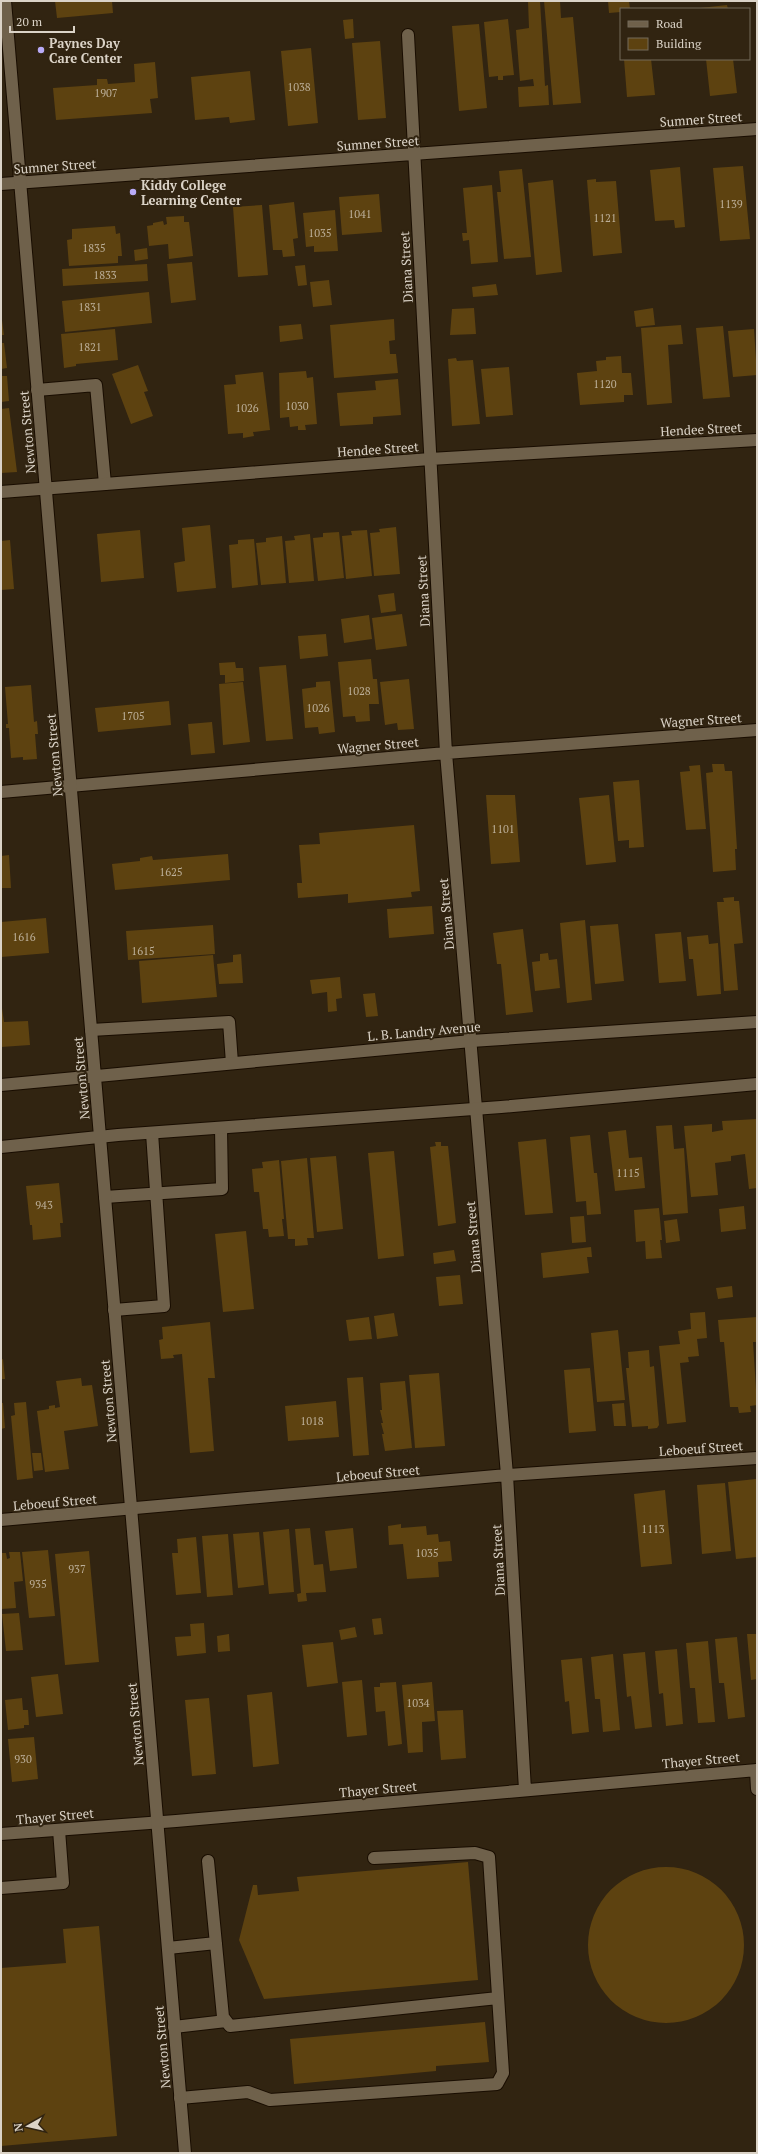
<svg xmlns="http://www.w3.org/2000/svg" width="758" height="2154" viewBox="0 0 758 2154" font-family="'PT Serif',serif">
	<style>
		.building { fill: #5d4210 }
		.lines { fill: none; stroke-linecap: round; stroke-linejoin: round }
		.lane-casing { stroke: #190d00; stroke-width: 14 }
		.street-casing { stroke: #190d00; stroke-width: 14 }
		.secondary-casing { stroke: #190d00; stroke-width: 14 }
		.lane { stroke: #6f614b; stroke-width: 12 }
		.street { stroke: #6f614b; stroke-width: 12 }
		.secondary { stroke: #6f614b; stroke-width: 12 }
		.poi-dot { fill: #b9abf7; stroke: #312411; stroke-width: 1.5 }
		.labels { text-anchor: middle; dominant-baseline: central; stroke-width: 4; stroke-linejoin: round; paint-order: stroke }
		.number-label { font-size: 11px; fill: #bcaf99 }
		.poi-label { font-size: 13px; font-weight: bold; fill: #dbd3c7; stroke: #312411; text-anchor: start }
		.street-label { font-size: 13px; fill: #dbd3c7; stroke: #312411 }
	</style>
	<rect width="100%" height="100%" fill="#312411"/>
	<path class="building" d="M55,1h57l1,12 -56,5z
		M528,1h12l5,85 3,-1 1,20 -30,2 -1,-20 16,-1 -1,-7 -13,2 -4,-51 13,-2z
		M544,1h16l1,17 12,-1 8,86 -28,2z
		M608,1h21l1,8h-9v3l-12,1z
		M727,5l1,4h-28v-1z
		M353,19l1,19 -9,1 -2,-19z
		M508,19l6,56 -11,1v4h-5v-4l-9,1 -5,-55z
		M479,24l8,84 -28,3 -7,-85z
		M380,41l6,77 -28,2 -6,-77z
		M311,48l7,75 -30,3 -7,-75z
		M624,59h27l4,36 -28,2z
		M706,59h27l4,34 -27,3z
		M155,62l3,36 -8,1 2,14 -96,7 -3,-32 44,-3v-6h10l1,5 27,-2 -1,-18z
		M250,71l5,49 -25,3 -1,-6 -34,3 -4,-43z
		M743,166l7,73 -30,2 -7,-73z
		M680,167l5,60 -10,1 -1,-8 -19,1 -5,-51z
		M522,169l9,88 -27,2 -7,-67h4l-2,-21z
		M596,179v3l20,-1 6,72 -29,3 -6,-76z
		M553,180l9,92 -26,3 -8,-92z
		M492,185l6,77 -27,2 -2,-24 -6,1 -1,-8h5l-4,-45z
		M379,194l3,38 -40,3 -3,-38z
		M294,202l4,36 -5,1 2,17 -12,1 -1,-7h-9l-4,-45z
		M262,205l6,70 -30,2 -5,-70z
		M335,210l3,41 -24,1v-6l-8,1 -3,-34z
		M184,216v6h5l4,34 -24,3 -1,-15 -19,2 -2,-20 6,-1v-2l10,-2 1,4 3,-1 -1,-7z
		M115,226l1,8 4,-1 2,23h-4v7l-49,3 -2,-26 5,-1v-10z
		M147,248l1,11 -13,2 -1,-11z
		M192,262l4,38 -25,3 -4,-39z
		M147,264l1,17 -85,5 -1,-17z
		M305,265l2,20 -9,1 -3,-20z
		M329,280l3,25 -19,2 -3,-25z
		M496,284l2,11 -25,2 -1,-10z
		M149,292l3,31 -87,9 -3,-31z
		M474,308l2,26 -26,1 2,-26z
		M653,308l2,17 -19,2 -2,-16z
		M1,313l3,22h-3z
		M394,319l1,21 -6,1 1,13h6l2,19 -64,5 -4,-53z
		M301,324l2,15 -23,3 -1,-16z
		M681,325l2,19 -15,1 4,58 -25,2 -6,-77z
		M723,326l7,71 -27,2 -7,-71z
		M115,329l3,31 -42,4v2l-12,2 -3,-34z
		M754,329l3,46 -24,2 -5,-46z
		M1,343h3l3,25 -6,1z
		M621,356l1,17h9l2,22h-9v7l-44,3 -3,-32 20,-2 -1,-10 10,-1v-3z
		M456,358l1,3 16,-1 7,64 -28,2 -4,-67z
		M138,365l10,26 -4,1 9,24 -22,8 -19,-50z
		M509,367l4,48 -27,2 -5,-48z
		M306,371l1,7 6,-1 4,47 -12,1 1,5h-8v-4l-8,1 -1,-10 -9,1 -1,-45z
		M263,372l7,58 -17,2 1,4 -11,2v-5l-15,1 -4,-49 12,-1 -1,-9z
		M1,376h6l2,25 -8,1z
		M398,379l3,36 -28,2v7l-33,2 -3,-33 39,-3 -1,-9z
		M9,408l8,64 -16,1v-64z
		M210,525l6,63 -39,4 -3,-29 11,-2 -3,-33z
		M396,527l4,47 -26,2 -4,-43 10,-1 -1,-3z
		M140,530l4,48 -43,4 -4,-48z
		M367,530l5,46 -26,3 -4,-43 10,-1 -1,-4z
		M339,532l5,46 -26,3 -5,-43 10,-1v-4z
		M310,534l4,47 -25,2 -4,-42 10,-1 -1,-4z
		M282,536l4,47 -25,2 -5,-42 10,-1v-4z
		M254,539l4,46 -26,3 -3,-43 9,-1v-4z
		M10,540l4,49 -13,1v-49z
		M394,593l2,18 -15,2 -3,-18z
		M402,614l5,32 -31,4 -4,-32z
		M369,615l3,24 -28,4 -3,-24z
		M326,634l2,22 -28,3 -2,-23z
		M371,659l2,20h4l2,25h-10l1,17 -14,1 -1,-6 -12,1 -5,-55z
		M235,662l1,6h7l1,13 -19,2v-8h-5l-1,-12z
		M286,665l7,74 -27,2 -7,-74z
		M409,679l5,50 -16,1 -1,-7 -12,2 -5,-43z
		M330,681l5,51 -16,2 -1,-7 -13,1 -3,-39 14,-2v-5z
		M243,682l7,60 -27,3 -4,-61z
		M31,685l3,37 3,-1 1,13h-3l2,25 -14,1v-3l-12,1 -2,-30h-3v-4h2l-3,-37z
		M169,701l2,24 -73,7 -3,-24z
		M212,722l3,31 -24,2 -3,-31z
		M712,764h12l1,7h7l5,78h-2l1,21 -23,2 -7,-99 7,-1z
		M700,765l6,64 -20,1 -6,-58 10,-1 -1,-5z
		M639,780l5,67 -15,1v-8l-11,1 -5,-59z
		M486,795h29l5,67 -29,2z
		M609,795l7,67 -30,3 -7,-67z
		M414,825l6,66 -9,1 1,5 -64,6v-9l-50,4 -1,-15h5l-3,-38 21,-1 -1,-11z
		M228,854l2,26 -115,10 -3,-26 28,-3v-3l12,-2 1,4z
		M9,855l2,33h-10v-32z
		M734,897v4h5l4,42 -9,1 4,46 -14,1 -7,-89h7l-1,-4z
		M432,906l2,28 -45,4 -2,-29z
		M46,918l3,35 -48,4v-35z
		M585,920l7,80 -25,3 -7,-80z
		M618,924l6,57 -29,3 -5,-58z
		M213,925l2,29 -87,6 -2,-29z
		M523,929l10,83 -27,3 -5,-51h-4l-4,-31z
		M681,932l5,49 -27,2 -4,-49z
		M708,935l1,9 9,-1 3,51 -24,2 -4,-37h-4l-2,-22z
		M548,953l1,7 8,-1 3,29 -25,3 -3,-29 8,-1v-7z
		M241,954l2,29 -24,1 -2,-20 16,-2v-7z
		M213,955l4,42 -75,6 -3,-42z
		M340,977l2,21 -6,1 1,12 -9,1 -1,-20 -15,2 -2,-14z
		M375,993l3,23 -12,1 -3,-23z
		M1,1001l3,21 24,-1 2,24 -29,2z
		M757,1119v69l-8,1 -4,-35 -14,2v5l-16,2 3,32 -27,2 -7,-71 28,-2v8l11,-2 -1,-9z
		M672,1125l2,24 10,-1 4,65 -25,2 -7,-89z
		M626,1130l3,28 13,-1 3,31 -30,3 -7,-59z
		M590,1135l4,38h3l4,41 -14,1 -1,-14 -10,1 -6,-65z
		M546,1139l7,74 -28,2 -7,-73z
		M435,1142h6v4h7l8,77 -18,3 -8,-79 6,-1z
		M394,1151l10,105 -26,3 -10,-106z
		M336,1156l7,73 -26,3 -7,-74z
		M307,1158l7,80h-7l1,7 -13,1v-7h-7l-7,-78z
		M279,1160l5,59h-2l2,17 -15,1 -1,-8h-5l-4,-37h-5l-2,-23 11,-1 -1,-6z
		M59,1183l4,40h-3l1,14 -28,3 -1,-15h-2l-4,-39z
		M744,1206l2,23 -25,3 -2,-23z
		M659,1208l3,32h-2l2,18 -16,1 -1,-18 -9,1 -2,-32z
		M584,1216l2,26 -14,1 -2,-26z
		M677,1219l3,22 -14,2 -2,-22z
		M246,1231l8,78 -31,3 -8,-78z
		M591,1247l1,10h-5l2,16 -46,5 -2,-25z
		M454,1250l2,11 -22,3 -1,-11z
		M460,1275l3,29 -24,2 -3,-29z
		M732,1286l1,11 -15,2 -2,-11z
		M705,1312l2,26 -10,1 2,17 -11,1 1,5 -9,1 6,59 -19,2 -8,-78 21,-2 -2,-13 13,-2 -1,-16z
		M394,1313l4,23 -21,3 -3,-23z
		M369,1317l3,22 -23,2 -3,-21z
		M757,1317v25h-4l4,63 -7,1 1,6 -12,1 -1,-6h-8l-6,-65h-4l-2,-22z
		M210,1322l5,56h-7l6,73 -24,2 -8,-99 -9,1 1,3 -13,1 -2,-19 4,-1 -1,-12z
		M618,1330l7,70 -28,2 -6,-69z
		M649,1350l1,17 4,-1 5,59 -2,3 -9,1v-3l-16,1 -6,-59h3l-1,-16z
		M3,1359l2,20h-4v-19z
		M590,1368l6,63 -27,2 -5,-63z
		M439,1373l6,73 -30,2 -6,-73z
		M363,1377l6,78 -16,1 -6,-78z
		M81,1378l1,8 10,-1 6,41 -34,5 5,38 -24,3 -8,-61 12,-2v-3l6,-1v3l5,-1 -4,-26z
		M405,1381l7,67 -27,3 -3,-17h2l-3,-11h2l-3,-13h2l-2,-27z
		M336,1401l3,36 -51,4 -3,-35z
		M26,1402l7,76 -16,2 -6,-64 4,-1 -1,-12z
		M1,1403h2l2,25 -4,1z
		M624,1403l2,23h-12l-2,-22z
		M32,1453h9l2,17 -9,1z
		M756,1479l1,78 -21,2 -8,-77z
		M725,1483l6,68 -29,3 -5,-69z
		M665,1490l7,74 -31,3 -7,-73z
		M401,1524v4l25,-2 1,9 11,-1 1,8 11,-1 2,20 -14,1 1,15 -32,2 -4,-35 -14,1 -1,-19z
		M310,1528l4,37 9,-1 3,28 -20,1 1,8 -9,1 -1,-8 4,-1 -6,-64z
		M353,1528l4,40 -27,3 -5,-40z
		M289,1529l5,63 -25,2 -6,-62z
		M259,1532l5,53 -26,3 -5,-54z
		M228,1534l5,61 -26,2 -5,-61z
		M196,1537l5,56 -25,2 -4,-42h6l-1,-14z
		M48,1550l7,66 -26,2 -7,-66z
		M89,1551l10,111 -34,3 -10,-111z
		M9,1552h11l3,29 -9,1 2,26 -15,1v-56h5l1,6 3,-1z
		M19,1613l4,37 -17,1 -4,-37z
		M381,1618l2,16 -9,1 -2,-16z
		M204,1623l2,30 -29,3 -2,-19 16,-1 -1,-12z
		M355,1627l2,10 -16,3 -2,-10z
		M229,1634l1,17 -12,1 -1,-16z
		M747,1634h10v45l-6,1z
		M737,1637l8,80 -17,2 -4,-36h-5l-4,-44z
		M708,1641l7,81 -17,1 -3,-35h-5l-4,-45z
		M333,1642l5,41 -31,4 -5,-42z
		M677,1649l6,75 -17,2 -3,-33 -4,1 -4,-43z
		M645,1652l7,75 -17,2 -4,-33 -4,1 -4,-43z
		M613,1654l7,76 -17,2 -3,-33h-5l-4,-42z
		M582,1658l7,74 -17,2 -3,-33 -4,1 -4,-42z
		M58,1674l5,40 -27,3 -5,-40z
		M362,1680l5,55 -20,2 -5,-55z
		M396,1682l6,62 -14,2 -3,-35 -9,1 -2,-25h6v-4z
		M432,1682l3,39 -13,1 1,30 -15,1 -6,-68z
		M272,1692l7,72 -26,3 -6,-72z
		M22,1698l1,12h5l1,15h-5v3l-16,2 -3,-30z
		M209,1698l7,76 -24,2 -7,-76z
		M463,1710l3,48 -25,2 -4,-49z
		M34,1737l4,42 -26,3 -4,-43z
		M468,1862l10,118 -214,19 -25,-59 14,-55h4l1,10 41,-4 -2,-14z
		M588 1945a78 78 0 1 1 156 0a78 78 0 1 1-156 0Z
		M99,1926l18,210 -116,10v-178l65,-5 -3,-34z
		M485,2022l4,40 -53,4v5l-142,13 -4,-45z"/>
	<g class="lines">
		<g class="lane-casing">
			<path id="lane" d="M37,390l59,-5 9,99
				M91,1030l138,-8 3,41
				M105,1197l117,-8 -1,-61
				M114,1310l50,-4 -12,-173
				M208,1861l15,156 7,9 268,-28
				M1,1888l62,-5 -4,-53
				M168,1948l48,-5
				M174,2027l52,-6
				M180,2098l68,-6 22,8 227,-16 6,-11 -14,-216 -14,-4 -101,5"/>
		</g>
		<g class="street-casing">
			<path id="street" d="M408,35l38,718 61,722 18,315
				M1,184l756,-55
				M1,492l429,-33 327,-19
				M1,792l445,-39 311,-23
				M1,1520l506,-45 250,-17
				M756,1770l1,19
				M1,1834l175,-13 581,-51"/>
		</g>
		<g class="secondary-casing">
			<path id="secondary" d="M5,1l180,2152
				M1,1085l470,-44 286,-19
				M1,1147l117,-12 383,-28 256,-23"/>
		</g>
		<use href="#lane" class="lane"/>
		<use href="#street" class="street"/>
		<use href="#secondary" class="secondary"/>
	</g>
	<g class="poi-dot">
		<circle cx="41" cy="50" r="4"/>
		<circle cx="133" cy="192" r="4"/>
	</g>
	<g class="labels">
		<g class="number-label">
			<text x="299" y="87">1038</text>
			<text x="106" y="93">1907</text>
			<text x="731" y="204">1139</text>
			<text x="360" y="214">1041</text>
			<text x="605" y="218">1121</text>
			<text x="320" y="233">1035</text>
			<text x="94" y="248">1835</text>
			<text x="105" y="275">1833</text>
			<text x="90" y="307">1831</text>
			<text x="90" y="347">1821</text>
			<text x="605" y="384">1120</text>
			<text x="297" y="406">1030</text>
			<text x="247" y="408">1026</text>
			<text x="359" y="691">1028</text>
			<text x="318" y="708">1026</text>
			<text x="133" y="716">1705</text>
			<text x="503" y="829">1101</text>
			<text x="171" y="872">1625</text>
			<text x="24" y="937">1616</text>
			<text x="143" y="951">1615</text>
			<text x="628" y="1173">1115</text>
			<text x="44" y="1205">943</text>
			<text x="312" y="1421">1018</text>
			<text x="653" y="1529">1113</text>
			<text x="427" y="1553">1035</text>
			<text x="77" y="1569">937</text>
			<text x="38" y="1584">935</text>
			<text x="418" y="1703">1034</text>
			<text x="23" y="1759">930</text>
		</g>
		<g class="poi-label">
			<text x="49" y="43">Paynes Day<tspan x="49" dy="15">Care Center</tspan></text>
			<text x="141" y="185">Kiddy College<tspan x="141" dy="15">Learning Center</tspan></text>
		</g>
		<g class="street-label">
			<text transform="translate(701 119) rotate(-4)">Sumner Street</text>
			<text transform="translate(378 143) rotate(-4)">Sumner Street</text>
			<text transform="translate(55 166) rotate(-4)">Sumner Street</text>
			<text transform="translate(406 267) rotate(-93)">Diana Street</text>
			<text transform="translate(701 429) rotate(-3)">Hendee Street</text>
			<text transform="translate(27 432) rotate(-95)">Newton Street</text>
			<text transform="translate(378 449) rotate(-4)">Hendee Street</text>
			<text transform="translate(423 591) rotate(-93)">Diana Street</text>
			<text transform="translate(701 720) rotate(-4)">Wagner Street</text>
			<text transform="translate(378 745) rotate(-5)">Wagner Street</text>
			<text transform="translate(54 755) rotate(-95)">Newton Street</text>
			<text transform="translate(446 914) rotate(-95)">Diana Street</text>
			<text transform="translate(424 1031) rotate(-5)">L. B. Landry Avenue</text>
			<text transform="translate(81 1078) rotate(-95)">Newton Street</text>
			<text transform="translate(473 1237) rotate(-95)">Diana Street</text>
			<text transform="translate(108 1401) rotate(-95)">Newton Street</text>
			<text transform="translate(701 1448) rotate(-4)">Leboeuf Street</text>
			<text transform="translate(378 1473) rotate(-5)">Leboeuf Street</text>
			<text transform="translate(55 1502) rotate(-5)">Leboeuf Street</text>
			<text transform="translate(498 1560) rotate(-93)">Diana Street</text>
			<text transform="translate(135 1724) rotate(-95)">Newton Street</text>
			<text transform="translate(701 1760) rotate(-5)">Thayer Street</text>
			<text transform="translate(378 1789) rotate(-5)">Thayer Street</text>
			<text transform="translate(55 1816) rotate(-5)">Thayer Street</text>
			<text transform="translate(162 2047) rotate(-95)">Newton Street</text>
		</g>
	</g>
	<rect width="758" height="2154" fill="none" stroke="#dbd3c7" stroke-width="4"/>
	<rect x="620" y="8" width="130" height="52" fill="#312411" stroke="#756a5a"/>
	<rect x="628" y="21" width="20" height="6" fill="#6f614b" stroke="#756a5a"/>
	<text x="656" y="28" font-size="12" fill="#dbd3c7">Road</text>
	<rect x="628" y="38" width="20" height="12" fill="#5d4210" stroke="#756a5a"/>
	<text x="656" y="48" font-size="12" fill="#dbd3c7">Building</text>
	<g transform="translate(28 2126) rotate(262)" stroke="#312411" stroke-width="3" paint-order="stroke">
	<path d="M0-3L7 15L0 10L-7 15Z" fill="#dbd3c7"/>
	<text y="-6" font-size="11" font-weight="bold" text-anchor="middle" fill="#dbd3c7">N</text>
	</g>
	<path d="M10 26v6h64v-6" fill="none" stroke="#dbd3c7" stroke-width="2"/>
	<text x="16" y="26" font-size="12" fill="#dbd3c7" stroke="#312411" stroke-width="3" paint-order="stroke">20 m</text>
</svg>
